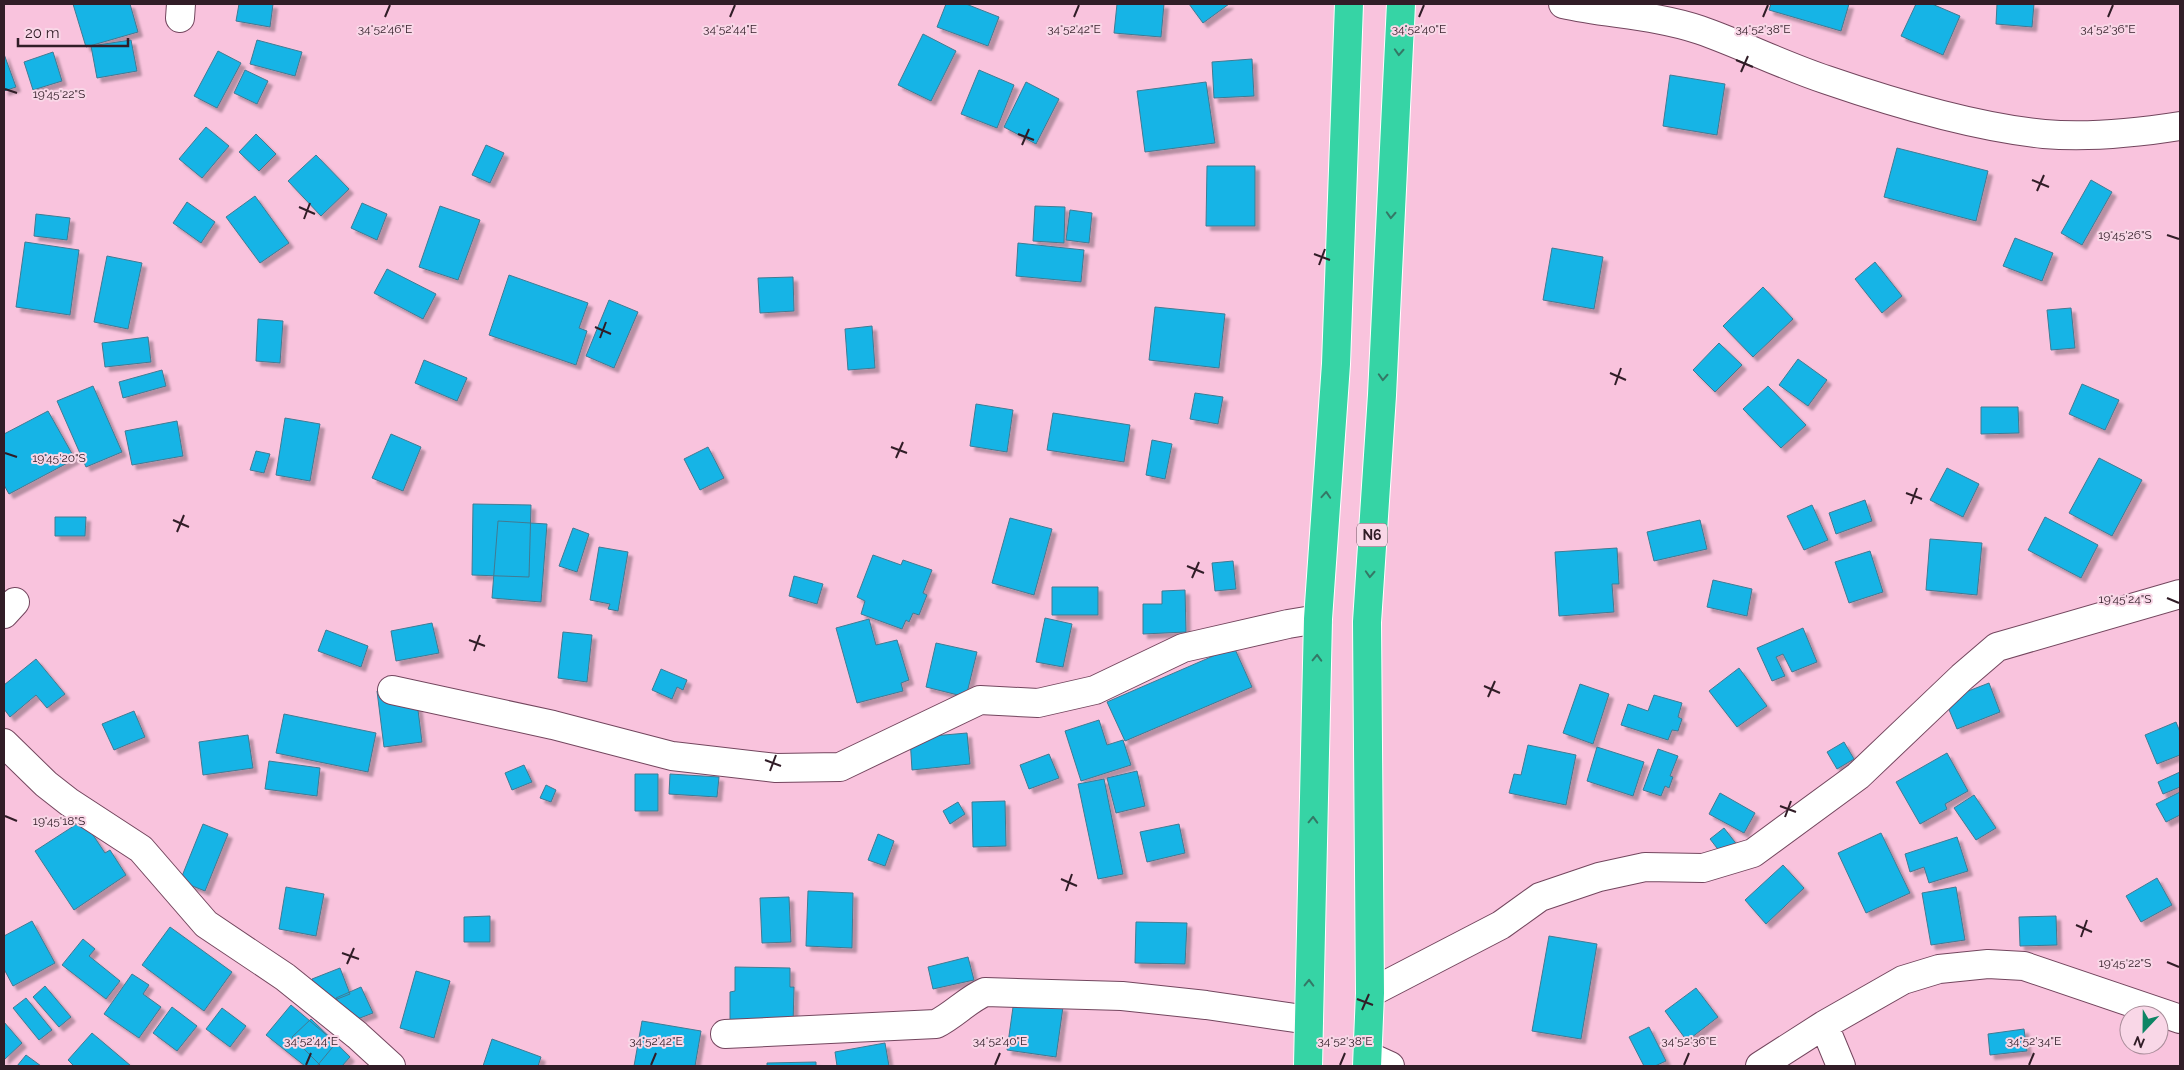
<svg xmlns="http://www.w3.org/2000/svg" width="2184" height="1070" viewBox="0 0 2184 1070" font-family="Raleway,sans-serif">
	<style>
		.building { fill: #18b4e6; stroke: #417a92; filter: url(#shadow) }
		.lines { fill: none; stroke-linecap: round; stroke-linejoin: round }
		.street-casing { stroke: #73465e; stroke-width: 30 }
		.highway-casing { stroke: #fff; stroke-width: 30 }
		.street { stroke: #fff; stroke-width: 28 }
		.highway { stroke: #36d4a5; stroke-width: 28 }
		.oneway { stroke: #347866 }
		.ticks { fill: none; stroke: #311d27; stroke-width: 2 }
		.labels { text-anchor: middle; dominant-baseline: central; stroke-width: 4; stroke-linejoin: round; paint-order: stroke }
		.shield { fill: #f9d7e7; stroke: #6d5561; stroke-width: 1 }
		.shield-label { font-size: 14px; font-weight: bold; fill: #311d27 }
		.ticks-label { font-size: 12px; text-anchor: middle; fill: #311d27; stroke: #f9d7e7; stroke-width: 4; stroke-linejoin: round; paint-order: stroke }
	</style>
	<defs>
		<filter id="shadow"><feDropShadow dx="4.5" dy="4.5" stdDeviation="1" flood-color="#0004"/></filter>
	</defs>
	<rect width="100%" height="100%" fill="#f9c3dd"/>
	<path class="building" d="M73,4h57l8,28 -52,15z
		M239,4h34l-3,23 -34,-6z
		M946,4h20l33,13 -11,29 -51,-19z
		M1117,4h47l-3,33 -47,-4z
		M1189,4h40l-26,19z
		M1771,4h78l-8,27 -72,-21z
		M1916,4h16l28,12 -17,39 -42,-19z
		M1997,4h37l-2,23 -36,-3z
		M923,34l33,17 -25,50 -33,-16z
		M131,40l6,31 -40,7 -6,-32z
		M257,40l45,12 -7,24 -45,-12z
		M218,51l23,12 -24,45 -23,-12z
		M53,52l9,29 -29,9 -9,-28z
		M4,54l12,33 -12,4z
		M1252,59l2,37 -40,2 -2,-36z
		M245,70l23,11 -11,23 -23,-11z
		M979,70l35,15 -17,43 -36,-14z
		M1670,75l55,9 -8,51 -54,-9z
		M1026,82l33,17 -23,45 -32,-17z
		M1206,82l9,61 -70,9 -8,-61z
		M206,127l23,19 -27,32 -23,-19z
		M256,134l20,20 -17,17 -20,-19z
		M486,145l18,8 -14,30 -18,-8z
		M1897,148l91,23 -12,50 -92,-24z
		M316,155l33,34 -28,27 -33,-35z
		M1207,166h48v60h-49z
		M2091,180l21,12 -30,53 -21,-12z
		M255,196l34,47 -29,20 -34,-46z
		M187,202l28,20 -14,21 -28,-20z
		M362,203l25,11 -10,26 -26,-12z
		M440,206l40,14 -22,60 -39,-13z
		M1035,206l30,1 -1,36 -31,-2z
		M1070,210l22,3 -3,30 -23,-3z
		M36,214l34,4 -3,22 -33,-4z
		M2015,238l38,15 -11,28 -39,-15z
		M25,242l54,8 -9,65 -54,-8z
		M1018,243l66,7 -3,32 -65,-6z
		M1552,248l51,9 -9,52 -51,-9z
		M107,256l35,7 -14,66 -34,-7z
		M1875,262l27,34 -20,17 -27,-34z
		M387,269l49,25 -13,25 -49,-26z
		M509,275l79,28 -9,25 8,3 -11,34 -87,-30z
		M793,277l1,34 -34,2 -2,-35z
		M1763,287l30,32 -40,38 -30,-31z
		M609,300l29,12 -24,56 -28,-12z
		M1155,307l70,7 -6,54 -70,-8z
		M2071,308l4,40 -24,2 -4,-40z
		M258,319l25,2 -3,42 -24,-2z
		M872,326l3,42 -27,2 -3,-41z
		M148,337l3,25 -46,5 -3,-24z
		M1719,343l23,22 -27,27 -22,-22z
		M1798,359l29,21 -19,26 -29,-21z
		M424,360l43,18 -10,23 -42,-18z
		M162,370l4,16 -43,12 -4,-16z
		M2082,384l37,16 -14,30 -36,-16z
		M93,386l29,66 -36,15 -29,-66z
		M1768,386l38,39 -25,23 -38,-39z
		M1195,393l28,4 -5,27 -28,-5z
		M976,404l37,6 -6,42 -37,-6z
		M1981,407h37l1,26 -38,1z
		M48,411l27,48 -66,35 -5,-9v-51z
		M1053,413l77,12 -6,37 -77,-12z
		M285,418l35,6 -10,57 -34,-6z
		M177,421l6,35 -51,9 -7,-34z
		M391,434l30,13 -18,44 -31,-13z
		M1152,440l20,4 -7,35 -19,-4z
		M708,447l16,31 -24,12 -16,-31z
		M256,451l14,3 -6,19 -14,-3z
		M2099,458l43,22 -30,56 -43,-23z
		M1947,468l32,16 -16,33 -33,-17z
		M1865,500l7,21 -36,13 -7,-21z
		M473,504l58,1 -2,72 -57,-2z
		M1812,505l16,35 -24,10 -17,-34z
		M55,517h31l-1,19h-30z
		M2045,517l53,28 -17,33 -53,-28z
		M1010,518l42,11 -18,66 -42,-12z
		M1700,520l7,29 -53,12 -7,-29z
		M498,521l49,3 -6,78 -49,-4z
		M573,528l16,6 -12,38 -18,-6z
		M1930,539l52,4 -5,52 -51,-5z
		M599,547l29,5 -10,59 -10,-2 2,-5 -20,-4z
		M1617,548l2,36h-7l2,28 -55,4 -4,-64z
		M1870,551l13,41 -34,11 -14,-41z
		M873,555l28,10 2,-5 29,10 -9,23 4,2 -8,20 -6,-2 -4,9 -3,-2 -4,9 -41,-15 4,-13 -8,-4z
		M1233,561l3,28 -21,2 -3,-28z
		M794,576l29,8 -6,20 -28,-8z
		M1713,580l39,9 -5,27 -40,-9z
		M1052,587h46v28h-46z
		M1185,590l1,42 -43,2v-30h19v-13z
		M1045,618l27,6 -9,43 -27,-5z
		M869,619l7,26 21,-5 12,40 -8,3 2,8 -46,12 -21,-75z
		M432,623l7,30 -43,8 -5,-30z
		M1803,628l14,34 -25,10 -9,-18 -7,3 9,19 -13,5 -15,-33z
		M326,630l42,16 -7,21 -43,-16z
		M563,632l29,3 -5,47 -29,-4z
		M936,643l41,9 -11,45 -40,-10z
		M1234,647l18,40 -127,54 -18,-39z
		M36,659l29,35 -18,14 -11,-13 -26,22 -6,-8v-24z
		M1739,668l28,38 -30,21 -28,-36z
		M661,669l26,11 -4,10 -6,-3 -5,12 -20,-9z
		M1989,683l11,29 -43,17 -12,-29z
		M1580,684l29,10 -16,50 -30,-11z
		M415,686l7,56 -38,5 -7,-56z
		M1654,695l28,8 -4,14 4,2 -4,12 -6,-1 -4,10 -47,-15 7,-21 20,7z
		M134,711l11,26 -31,13 -12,-26z
		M284,714l92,19 -8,39 -92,-19z
		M1099,720l8,25 16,-5 8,25 -50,16 -16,-50z
		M2176,722l4,10v23l-23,9 -12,-29z
		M967,733l3,31 -58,6 -2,-32z
		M248,735l5,33 -50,7 -4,-33z
		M1844,742l10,17 -17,10 -10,-17z
		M1528,745l48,10 -10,50 -57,-12 5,-19 7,1z
		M1597,747l47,15 -11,34 -46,-15z
		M1658,749l20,7 -8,20 3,1 -4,11 -4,-2 -4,10 -18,-6z
		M1947,753l21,38 -23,13 2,5 -27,15 -24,-42z
		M1049,754l10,24 -30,11 -9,-24z
		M269,761l51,7 -3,28 -52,-7z
		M524,765l8,17 -20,8 -7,-17z
		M1137,771l8,35 -29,7 -9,-35z
		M2180,772v15l-17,7 -5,-12z
		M635,774h23v37h-23z
		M670,774l49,3 -2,20 -48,-3z
		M1104,779l19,95 -25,5 -20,-95z
		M546,785l10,5 -5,12 -11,-4z
		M2180,792v23l-14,7 -10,-18z
		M1720,793l35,20 -11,20 -35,-19z
		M1974,795l22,33 -20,12 -22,-32z
		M1005,801l1,45 -33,1 -1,-45z
		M958,802l7,12 -15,10 -7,-13z
		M83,820l22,33 5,-3 16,25 -52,35 -39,-59z
		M203,824l25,10 -23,57 -25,-10z
		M1179,824l6,29 -38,9 -7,-30z
		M1724,828l14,18 -14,11 -14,-18z
		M1881,833l29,60 -44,20 -28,-60z
		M878,834l16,7 -9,25 -17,-6z
		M1957,837l11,34 -39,12 -5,-16 -14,5 -5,-18z
		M1783,865l21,23 -38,36 -21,-24z
		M2157,878l15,27 -31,17 -15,-26z
		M286,887l38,7 -8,42 -37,-7z
		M1956,887l9,53 -34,5 -9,-52z
		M808,891l45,2 -1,55 -46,-2z
		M789,897l2,45 -29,1 -2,-45z
		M490,916v26h-26v-25z
		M2056,916l1,29 -37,1 -1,-29z
		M32,921l23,42 -42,23 -9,-17v-33z
		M1136,922l51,1 -2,41 -50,-1z
		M170,927l62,45 -28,39 -62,-46z
		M1549,936l48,8 -16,95 -49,-8z
		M83,939l12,10 -6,7 31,25 -14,18 -44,-34z
		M968,957l6,23 -41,9 -5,-22z
		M735,967l55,1v19h4l-1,39h-63v-34l5,-1z
		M340,968l10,26 -28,11 -10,-26z
		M416,971l34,10 -16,57 -34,-10z
		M132,974l17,11 -6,9 18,13 -22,31 -35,-24z
		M45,986l26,31 -12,10 -26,-30z
		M361,987l12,26 -26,10 -11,-25z
		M1696,988l22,29 -31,24 -22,-30z
		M26,998l26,32 -13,10 -26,-32z
		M1014,1000l49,7 -7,50 -49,-7z
		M291,1005l45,38 -19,23h-12l-39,-31z
		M172,1007l25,19 -20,25 -24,-18z
		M222,1008l24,18 -16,21 -24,-18z
		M311,1019l39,38 -8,9h-21l-29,-29z
		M642,1021l59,10 -6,35h-61z
		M4,1022l18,21 -18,17z
		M1649,1027l17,34 -11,5h-11l-15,-29z
		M2024,1029l3,22 -37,4 -2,-21z
		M92,1033l39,33h-57l-6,-6z
		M492,1039l49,18 -3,9h-55z
		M885,1043l4,23h-52l-2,-14z
		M26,1055l15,11h-24z
		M816,1062v4h-49v-3z"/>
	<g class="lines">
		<g class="street-casing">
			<path id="street" d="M1563,4c46,10 92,11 137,26 43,15 84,36 127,50 67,23 147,47 217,54 46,4 92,-1 136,-8
				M180,18l1,-14
				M4,614l11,-12
				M392,690l161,35 119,31 104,12 64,-1 140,-67 58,3 57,-13 88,-42 105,-24 30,-5
				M4,743l42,41 23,18 72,47 65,75 79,53 72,58 34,31
				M1370,993l131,-68 39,-28 59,-20 46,-10 58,1 50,-15 105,-77 104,-99 35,-30 183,-53
				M1824,1025l17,41
				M725,1034l211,-10c18,-9 31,-24 49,-32l137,4 84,9 103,15
				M1368,1056l22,10
				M1760,1066l64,-41 79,-45 36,-11 49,-5 36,2 156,53"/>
		</g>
		<g class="highway-casing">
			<path id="highway" d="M1308,1066l10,-447 18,-255 13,-360
				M1367,1066l3,-73 -3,-371 15,-227 19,-391"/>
		</g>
		<use href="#street" class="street"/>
		<use href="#highway" class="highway"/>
	</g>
	<defs><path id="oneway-chevron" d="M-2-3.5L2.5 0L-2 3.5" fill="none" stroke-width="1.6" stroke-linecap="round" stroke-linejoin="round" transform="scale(1.25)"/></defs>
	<g class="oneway">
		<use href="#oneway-chevron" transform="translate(1399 52) rotate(93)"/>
		<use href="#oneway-chevron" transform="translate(1391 215) rotate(93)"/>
		<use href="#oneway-chevron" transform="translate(1383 377) rotate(93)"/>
		<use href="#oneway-chevron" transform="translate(1326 495) rotate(-86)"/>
		<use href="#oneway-chevron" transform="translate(1370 574) rotate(93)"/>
		<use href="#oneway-chevron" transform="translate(1317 658) rotate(-88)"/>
		<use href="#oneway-chevron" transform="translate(1313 820) rotate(-88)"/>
		<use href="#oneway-chevron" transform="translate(1309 983) rotate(-89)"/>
	</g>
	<path class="ticks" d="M385,17l5,-12M730,17l5,-12M1074,17l5,-12M1419,17l5,-12M1763,17l5,-12M2108,17l5,-12M1736,60l17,7M1741,72l7,-16M5,89l12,4M1018,134l16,6M1022,145l7,-16M2032,180l17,7M2037,191l7,-16M299,207l16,7M304,219l6,-16M2167,235l12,4M1314,254l16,6M1319,265l6,-16M595,327l16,7M600,338l6,-16M1610,373l16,7M1615,385l6,-17M891,447l16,6M5,453l12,4M896,458l7,-16M1906,493l16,6M1911,504l6,-16M173,520l16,7M177,532l7,-17M1187,566l17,7M1192,578l7,-16M2167,598l12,5M469,640l16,6M474,651l6,-16M1484,686l16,7M1488,697l7,-16M765,760l16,6M770,771l6,-16M1780,806l16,6M5,816l12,5M1785,817l6,-16M1061,879l16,7M1066,891l6,-17M2076,925l16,7M2081,937l6,-17M342,953l17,6M2167,962l12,5M347,964l7,-16M1357,999l16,6M1362,1010l7,-16M306,1065l5,-12M651,1065l5,-12M995,1065l5,-12M1340,1065l5,-12M1684,1065l5,-12M2029,1065l5,-12"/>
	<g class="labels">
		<rect class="shield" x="1357" y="523.5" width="30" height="23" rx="4"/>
		<g class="shield-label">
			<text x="1372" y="535">N6</text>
		</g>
	</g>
	<g class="ticks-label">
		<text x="385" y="33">34°52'46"E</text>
		<text x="1074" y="33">34°52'42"E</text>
		<text x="1419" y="33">34°52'40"E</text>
		<text x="730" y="33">34°52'44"E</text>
		<text x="1763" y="33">34°52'38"E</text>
		<text x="2108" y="33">34°52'36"E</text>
		<text x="59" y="98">19°45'22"S</text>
		<text x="2125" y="239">19°45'26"S</text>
		<text x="59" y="462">19°45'20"S</text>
		<text x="2125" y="603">19°45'24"S</text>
		<text x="59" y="825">19°45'18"S</text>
		<text x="2125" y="967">19°45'22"S</text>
		<text x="311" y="1045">34°52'44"E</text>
		<text x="656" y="1045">34°52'42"E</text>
		<text x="1000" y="1045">34°52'40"E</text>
		<text x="1345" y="1045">34°52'38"E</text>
		<text x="1689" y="1045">34°52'36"E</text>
		<text x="2034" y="1045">34°52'34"E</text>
	</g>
	<rect width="2184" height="1070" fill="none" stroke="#311d27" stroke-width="10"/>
	<g transform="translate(2144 1030) rotate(202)"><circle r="24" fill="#f9d7e7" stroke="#a98d9a"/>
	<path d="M0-4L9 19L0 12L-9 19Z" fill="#0e8565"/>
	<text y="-8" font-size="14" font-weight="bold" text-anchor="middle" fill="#311d27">N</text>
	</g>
	<path d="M18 38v8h110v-8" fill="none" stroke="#311d27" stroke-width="2.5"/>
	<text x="25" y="38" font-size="15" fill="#311d27" stroke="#f9d7e7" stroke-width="4" paint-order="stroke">20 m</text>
</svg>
